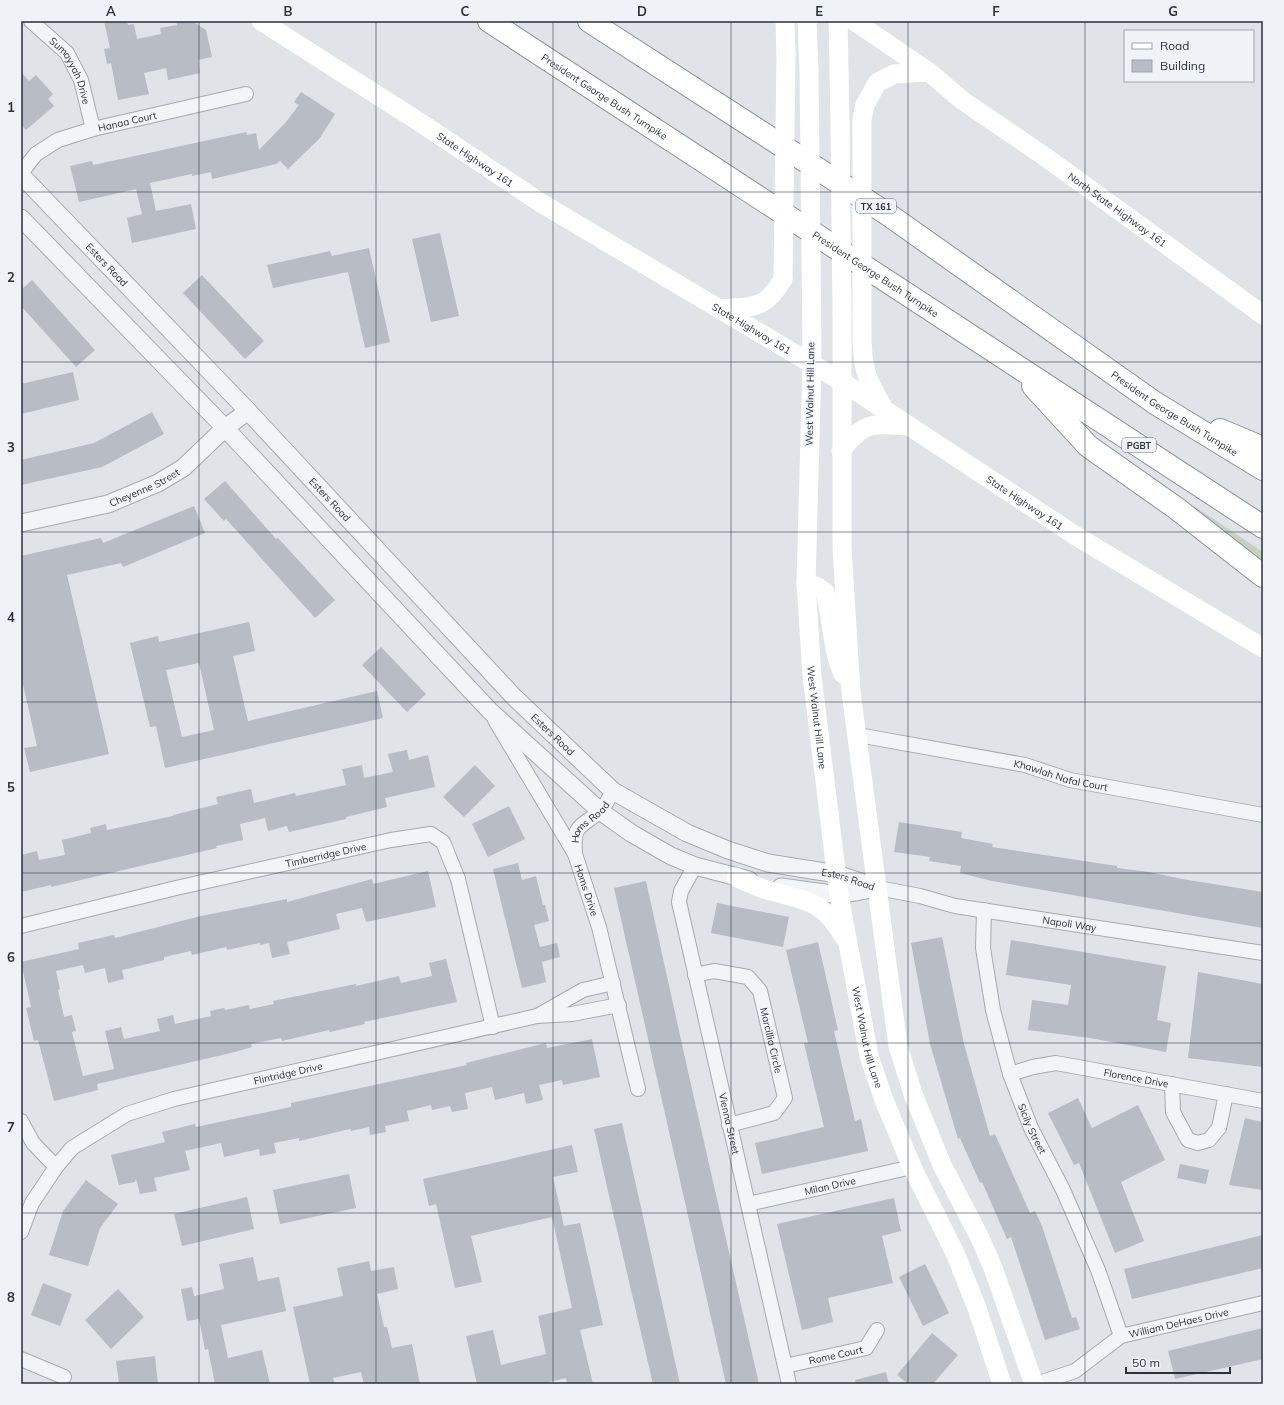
<svg xmlns="http://www.w3.org/2000/svg" width="1284" height="1405" viewBox="0 0 1284 1405" font-family="Mulish,sans-serif">
	<style>
		.green { fill: #c5d2c1 }
		.building { fill: #b7bcc5; fill-rule: evenodd }
		.lines { fill: none; stroke-linecap: round; stroke-linejoin: round }
		.minor-casing { stroke: #a5aab2; stroke-width: 16 }
		.tertiary-casing { stroke: #a5aab2; stroke-width: 19 }
		.motorway-casing { stroke: #88909e; stroke-width: 24 }
		.minor { stroke: #f2f4f7; stroke-width: 14 }
		.tertiary { stroke: #f2f4f7; stroke-width: 17 }
		.secondary { stroke: #fff; stroke-width: 19 }
		.motorway { stroke: #fff; stroke-width: 22 }
		.secondary-bridge { stroke: #fff; stroke-width: 19 }
		.grid { fill: none; stroke: #29303f; stroke-width: 1; stroke-opacity: 0.55 }
		.labels { text-anchor: middle; dominant-baseline: central; stroke-width: 3; stroke-linejoin: round; paint-order: stroke }
		.shield { fill: #eff2f6; stroke: #646a76; stroke-width: 1 }
		.shield-label { font-size: 9px; font-weight: bold; fill: #29303f }
		.street-label { font-size: 10px; fill: #29303f; stroke: #eff2f6 }
		.neatline { fill: none; stroke: #29303f; stroke-width: 1.5 }
		.grid-label { font-size: 13px; text-anchor: middle; font-weight: bold; fill: #29303f }
	</style>
	<rect width="100%" height="100%" fill="#e0e3e8"/>
	<path class="green" d="M1194,506l69,46v11l-72,-53z"/>
	<path class="building" d="M104,21h23l1,4 6,-1 3,15 24,-5 -1,-6 17,-3 -1,-4h16l14,9 6,27 -14,3 2,13 -32,7 -2,-12 -22,5 5,21 -31,6 -7,-37 -4,1 -3,-15 6,-1z
		M21,72l8,9 7,-6 17,19 -5,5 6,7 -28,24 -5,-5z
		M301,92l34,22 -15,24 -32,31 -8,-8 -4,3 -64,15 -1,-7 -19,4v-2l-42,9 6,28 35,-7 5,25 -64,14 -5,-25 15,-4 -6,-25 -57,13 -9,-36 22,-5 1,4 153,-33 1,3 9,-2 3,17 27,-28 13,-17 -5,-3z
		M440,233l19,83 -28,6 -19,-83z
		M369,248l21,94 -25,6 -17,-76 -75,16 -6,-23 63,-14 2,5z
		M202,275l62,66 -19,18 -62,-66z
		M32,280l63,70 -19,17 -55,-61v-16z
		M73,372l6,28 -58,14v-30z
		M152,412l12,22 -62,33 -81,18v-25l73,-17z
		M225,481l51,58 2,-1 57,62 -20,18 -89,-99 -2,2 -20,-22z
		M194,506l11,27 -82,34 -2,-4 -54,12 42,179 -79,18 -6,-24 13,-2 -16,-70v-120l80,-18 2,5z
		M249,622l6,29 -22,5 15,65 129,-30 6,27 -218,50 -9,-42 -6,1 -20,-84 28,-7 1,6zM199,663l15,67 -32,7 -16,-67z
		M381,647l45,47 -19,18 -45,-47z
		M407,750l2,10 19,-5 7,32 -50,11 2,9 -41,10v2l-57,13 -2,-6 -19,5 -3,-13 -25,6 3,16 -27,6 1,2 -166,39v-2l-30,7v-37l16,-4 2,9 26,-5 -3,-15 29,-7 -1,-5 16,-4 1,6 66,-14v-1l45,-11 -2,-7 35,-8 3,14 41,-10 1,3 50,-11 -4,-16 20,-4 2,13 29,-6 -5,-18z
		M475,765l20,21 -31,31 -21,-20z
		M509,806l16,33 -37,18 -16,-33z
		M899,822l63,10 -1,6 32,6 -1,3 125,19v2l32,4 33,7 81,13v36l-271,-47 -32,-8 1,-7 -32,-5 1,-4 -36,-5z
		M518,863l4,17 14,-4 7,29h2l4,16 -15,4 6,22 17,-4 3,14 -18,5 4,20 -24,6 -29,-119z
		M428,871l8,36 -70,15 -4,-14 -26,6 4,15 -53,13 3,12 -18,4 -3,-15 -9,2v-2l-33,7 -1,-3 -34,8 -1,-4 -27,6v3l-42,10 2,9 -16,4 -3,-15 -20,5 -2,-8 -27,6 4,18 -2,1 6,27 8,-2 4,16 -4,1 11,44 31,-7 -9,-38 16,-4 3,12 36,-8 -3,-12 16,-4 2,9 36,-8 -1,-5 14,-3 1,2 24,-5 1,4 24,-5 -1,-3 83,-17v2l43,-10 2,7 31,-7 -3,-13 17,-4 11,43 -93,20 1,2 -35,8 -1,-2 -47,11 -1,-3 -30,6 1,3 -17,5 -138,32 1,6 -44,11 -16,-61 -4,1 -8,-33 5,-1 -10,-45 58,-13 -1,-6 36,-8 1,3 86,-22 86,-17v3l85,-23 1,5z
		M646,881l41,186 72,317h-33l-112,-496z
		M717,903l72,14 -6,30 -72,-14z
		M942,937l22,107 26,92 5,-2 35,79 5,-2 7,15 30,92 4,-1 4,12 -35,11 -34,-103 -4,2 -25,-57 -2,1 -20,-45 -2,1 -28,-95 -19,-101z
		M1011,940l155,26 -9,54 14,3 -5,29 -76,-14 -62,-8 4,-30 36,5 3,-20 -65,-10z
		M818,942l20,88 -4,1 21,90 6,-2 7,32 -106,23 -7,-31 69,-16 -20,-84h4l-22,-93z
		M1198,972l65,12v83l-75,-9z
		M592,1039l8,38 -37,8 -1,-5 -23,5 4,15 -17,4 -2,-11 -29,7 -3,-13 -27,6 3,16 -16,3 -2,-6 -18,4 -1,-5 -24,6 2,10 -24,5 1,6 -16,3 -1,-8 -18,4 -1,-2 -51,12v-3l-25,5 2,10 -16,3 -1,-7 -35,8 -3,-14 -36,8 5,19 -36,8 3,13 -17,3 -4,-15 -1,3 -16,3 -8,-30 54,-13 -3,-10 33,-8 1,3 95,-20v-4l176,-38 -1,-2 80,-20 1,5z
		M1078,1098l14,30 46,-23 27,55 -44,22 23,59 -29,12 -36,-90 -5,2 -26,-52z
		M1245,1118l18,4v68l-34,-5z
		M622,1123l18,80 40,181h-27l-43,-184 -16,-71z
		M572,1145l6,27 -25,5 11,49 16,-3 23,102 -23,5 13,54h-26l-1,-6 -25,6h-64l-11,-48 27,-6 8,35 45,-11 -8,-38 34,-8 -20,-91 -81,19 11,46 -27,6 -19,-84 -7,2 -6,-27z
		M1180,1164l29,6 -3,14 -29,-6z
		M349,1174l7,34 -76,16 -7,-34z
		M86,1180l32,24 -18,24 -12,38 -39,-11 14,-44z
		M247,1197l7,32 -72,17 -8,-32z
		M894,1198l7,33 -19,5 11,47 -65,15 5,24 -31,8 -25,-106z
		M1263,1235v33l-131,31 -8,-30z
		M253,1257l5,24 21,-4 7,34 -65,14 7,33 34,-8 8,34h-55l-7,-35 -3,1 -6,-31 -12,2 -6,-32 11,-2 2,9 30,-7 -5,-25z
		M369,1261l2,10 23,-4 4,22 -21,5 7,33h3l5,21 20,-4 8,40h-56l-3,-12 -28,6 2,6h-25l-17,-77 50,-11 -6,-28z
		M925,1264l24,49 -26,13 -24,-49z
		M43,1283l29,11 -12,32 -29,-11z
		M118,1289l26,28 -33,32 -26,-29z
		M1263,1328v31l-88,20 -7,-28z
		M932,1333l26,22 -25,29h-25l-11,-9z
		M155,1356l3,28h-39l-3,-23z
		M886,1372l3,12h-33l-1,-4z"/>
	<g class="lines">
		<g class="minor-casing">
			<g id="minor">
				<path id="s1" d="M31,21l36,32 14,27 12,49"/>
				<path id="s2" d="M21,173l15,-19 22,-14 35,-11 153,-35"/>
				<path id="s3" d="M495,720l80,134 24,73 39,162"/>
				<path id="s4" d="M858,735l167,30 45,15 193,35"/>
				<path id="s5" d="M575,854c-2,-30 4,-25 24,-42 6,-5 10,-14 14,-21"/>
				<path id="s6" d="M695,866l-14,25 -2,11 110,482"/>
				<path id="s7" d="M878,888l42,8 35,10 308,47"/>
				<path id="s8" d="M984,910l-1,38 10,62 17,64 21,54 32,62 35,80 23,66"/>
				<path id="s9" d="M21,926l155,-38 215,-48 40,-6 12,8 15,37 35,148"/>
				<path id="s10" d="M695,975l19,-4 34,6 12,14 25,107 -11,15 -45,12"/>
				<path d="M539,1015l44,-25 30,-7"/>
				<path id="s11" d="M1010,1074l23,-7 23,-4 207,38"/>
				<path d="M1172,1084l1,28 15,28 10,3 11,-3 10,-12 7,-34"/>
				<path d="M21,1121l12,22 23,24"/>
				<path id="s12" d="M748,1204l164,-37"/>
				<path id="s13" d="M21,1232l11,-29 24,-36 16,-19 55,-34 47,-15 363,-83 35,-2 47,-9"/>
				<path d="M21,1359l43,18"/>
				<path id="s14" d="M785,1366l81,-18 11,-18"/>
				<path id="s15" d="M1036,1384l39,-13 46,-35 142,-33"/>
			</g>
		</g>
		<g class="tertiary-casing">
			<g id="tertiary">
				<path id="s16" d="M21,175l227,236 266,286 99,94 74,42 41,17 40,13 69,11 41,14"/>
				<path d="M21,218l204,210 265,283 110,100 31,22 40,23 24,10 54,14"/>
				<path id="s17" d="M21,523l87,-19 50,-21 25,-15 42,-40 23,-17"/>
				<path d="M781,887l58,8 38,-7"/>
			</g>
		</g>
		<g class="motorway-casing">
			<g id="motorway">
				<path id="s21" d="M489,21l774,506"/>
				<path id="s22" d="M589,21l297,192 269,190 108,66"/>
				<path d="M1033,386l55,60 88,62 87,68"/>
				<path d="M1220,430l43,18"/>
			</g>
		</g>
		<use href="#minor" class="minor"/>
		<use href="#tertiary" class="tertiary"/>
		<g class="secondary">
			<path id="s18" d="M261,21l163,104 117,78 303,180 232,153 187,112"/>
			<path d="M785,21l1,34"/>
			<path d="M807,21l2,49"/>
			<path d="M838,21l2,102"/>
			<path id="s19" d="M854,21l75,51 34,29 81,55 219,159"/>
			<path d="M865,105l12,-22 17,-9 35,-2"/>
			<path id="s20" d="M811,254l1,110 -6,219 6,93 27,219 30,161 15,44 28,67 44,88 21,53 25,76"/>
			<path d="M721,309c33,-3 44,1 62,-30"/>
			<path d="M842,313v234l9,145 47,354 15,48 29,71 38,73 13,30 41,116"/>
			<path d="M862,331c0,36 3,46 21,76"/>
			<path d="M841,451c23,-30 31,-27 66,-25"/>
			<path d="M806,583l10,3 9,6c8,28 6,56 18,82"/>
			<path d="M736,877c10,5 21,10 31,13 39,11 55,9 77,47"/>
		</g>
		<use href="#motorway" class="motorway"/>
		<path class="secondary-bridge" d="M809,70l2,184
			M840,123l2,190
			M783,279l3,-224
			M862,331v-212l3,-14"/>
	</g>
	<path class="grid" d="M199,21v1363M376,21v1363M553,21v1363M731,21v1363M908,21v1363M1085,21v1363M21,192h1242M21,362h1242M21,532h1242M21,702h1242M21,873h1242M21,1043h1242M21,1213h1242"/>
	<g class="labels">
		<g class="shield">
			<rect x="856" y="199" width="40" height="14" rx="3"/>
			<rect x="1122" y="438" width="34" height="14" rx="3"/>
		</g>
		<g class="shield-label">
			<text x="876" y="206">TX 161</text>
			<text x="1139" y="445">PGBT</text>
		</g>
		<g class="street-label">
			<text stroke="none"><textPath href="#s1" startOffset="65">Sumayyah Drive</textPath></text>
			<text stroke="none"><textPath href="#s21" startOffset="138">President George Bush Turnpike</textPath></text>
			<text stroke="none"><textPath href="#s2" startOffset="122">Hanaa Court</textPath></text>
			<text stroke="none"><textPath href="#s18" startOffset="255">State Highway 161</textPath></text>
			<text stroke="none"><textPath href="#s19" startOffset="324">North State Highway 161</textPath></text>
			<text stroke="none"><textPath href="#s16" startOffset="124">Esters Road</textPath></text>
			<text stroke="none"><textPath href="#s21" startOffset="462">President George Bush Turnpike</textPath></text>
			<text stroke="none"><textPath href="#s18" startOffset="579">State Highway 161</textPath></text>
			<text transform="translate(810 394) rotate(-89)">West Walnut Hill Lane</text>
			<text stroke="none"><textPath href="#s22" startOffset="705">President George Bush Turnpike</textPath></text>
			<text stroke="none"><textPath href="#s17" startOffset="129">Cheyenne Street</textPath></text>
			<text stroke="none"><textPath href="#s16" startOffset="448">Esters Road</textPath></text>
			<text stroke="none"><textPath href="#s18" startOffset="903">State Highway 161</textPath></text>
			<text stroke="none"><textPath href="#s20" startOffset="464">West Walnut Hill Lane</textPath></text>
			<text stroke="none"><textPath href="#s16" startOffset="772">Esters Road</textPath></text>
			<text stroke="none"><textPath href="#s4" startOffset="207">Khawlah Nafal Court</textPath></text>
			<text stroke="none"><textPath href="#s5" startOffset="38">Homs Road</textPath></text>
			<text stroke="none"><textPath href="#s9" startOffset="313">Timberridge Drive</textPath></text>
			<text stroke="none"><textPath href="#s16" startOffset="1108">Esters Road</textPath></text>
			<text stroke="none"><textPath href="#s3" startOffset="194">Homs Drive</textPath></text>
			<text stroke="none"><textPath href="#s7" startOffset="195">Napoli Way</textPath></text>
			<text stroke="none"><textPath href="#s20" startOffset="788">West Walnut Hill Lane</textPath></text>
			<text stroke="none"><textPath href="#s10" startOffset="123">Marcillia Circle</textPath></text>
			<text stroke="none"><textPath href="#s13" startOffset="330">Flintridge Drive</textPath></text>
			<text stroke="none"><textPath href="#s11" startOffset="129">Florence Drive</textPath></text>
			<text stroke="none"><textPath href="#s6" startOffset="267">Vienna Street</textPath></text>
			<text stroke="none"><textPath href="#s8" startOffset="226">Sicily Street</textPath></text>
			<text stroke="none"><textPath href="#s12" startOffset="84">Milan Drive</textPath></text>
			<text stroke="none"><textPath href="#s15" startOffset="158">William DeHaes Drive</textPath></text>
			<text stroke="none"><textPath href="#s14" startOffset="52">Rome Court</textPath></text>
		</g>
	</g>
	<rect width="1284" height="1405" fill="none" stroke="#eff2f6" stroke-width="44"/>
	<rect x="1124" y="30" width="130" height="52" fill="#eff2f6" stroke="#a0a4ad"/>
	<rect x="1132" y="43" width="20" height="6" fill="#ffffff" stroke="#a0a4ad"/>
	<text x="1160" y="50" font-size="12" fill="#29303f">Road</text>
	<rect x="1132" y="60" width="20" height="12" fill="#b7bcc5" stroke="#a0a4ad"/>
	<text x="1160" y="70" font-size="12" fill="#29303f">Building</text>
	<path d="M1126 1367v6h104v-6" fill="none" stroke="#29303f" stroke-width="2"/>
	<text x="1132" y="1367" font-size="12" fill="#29303f" stroke="#eff2f6" stroke-width="3" paint-order="stroke">50 m</text>
	<rect x="22" y="22" width="1240" height="1361" class="neatline"/>
	<g class="grid-label">
		<text x="111" y="16">A</text>
		<text x="288" y="16">B</text>
		<text x="465" y="16">C</text>
		<text x="642" y="16">D</text>
		<text x="819" y="16">E</text>
		<text x="996" y="16">F</text>
		<text x="1173" y="16">G</text>
		<text x="11" y="112">1</text>
		<text x="11" y="282">2</text>
		<text x="11" y="452">3</text>
		<text x="11" y="622">4</text>
		<text x="11" y="792">5</text>
		<text x="11" y="962">6</text>
		<text x="11" y="1132">7</text>
		<text x="11" y="1302">8</text>
	</g>
</svg>
